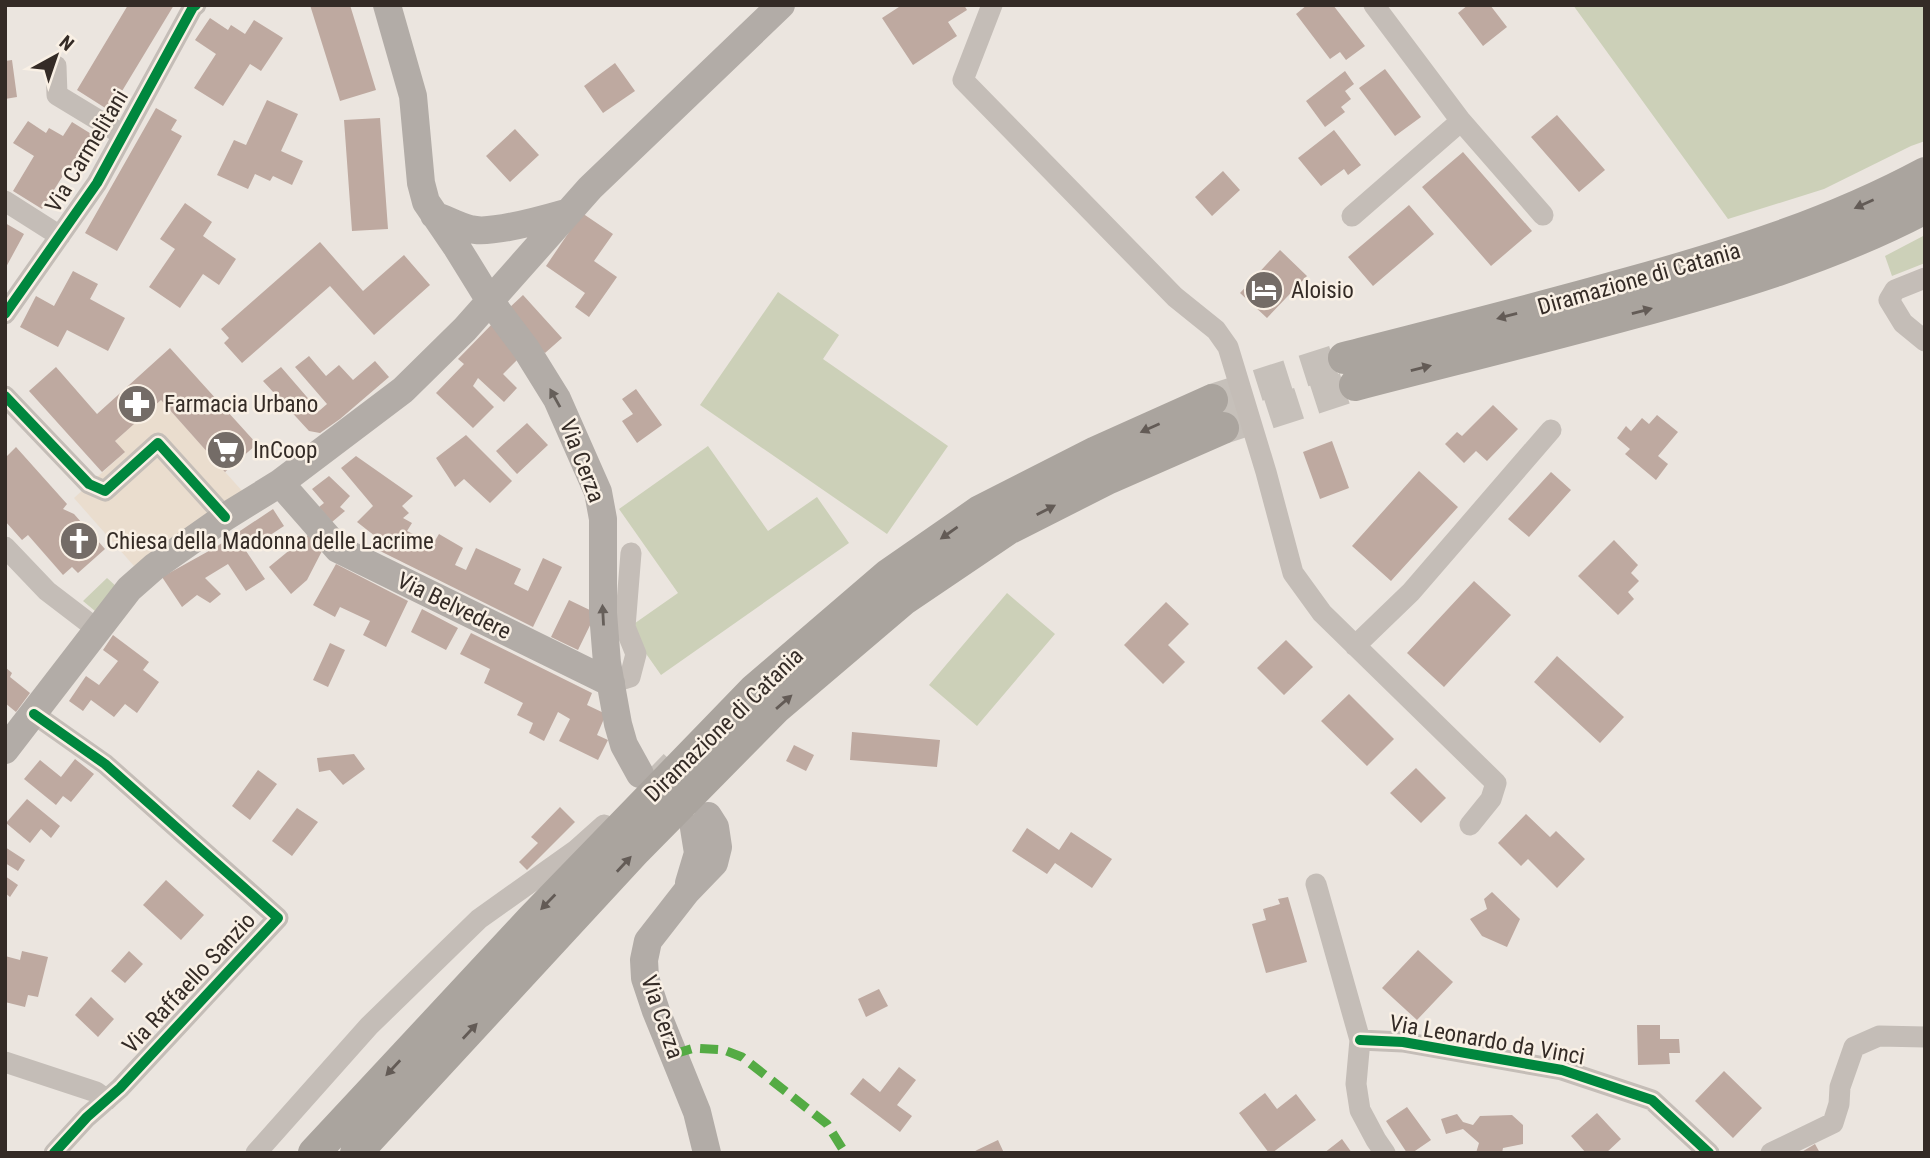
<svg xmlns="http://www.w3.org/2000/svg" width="1930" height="1158" viewBox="0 0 1930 1158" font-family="'Roboto Condensed',sans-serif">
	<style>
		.green { fill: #ccd0b8 }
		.plaza { fill: #eaddce }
		.building { fill: #bea9a0 }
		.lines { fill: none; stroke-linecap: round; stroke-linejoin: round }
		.major-tunnel { stroke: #c6c0ba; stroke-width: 28; stroke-dasharray: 28 14; stroke-linecap: butt }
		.highway-tunnel { stroke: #c6c0ba; stroke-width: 32; stroke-dasharray: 32 16; stroke-linecap: butt }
		.minor { stroke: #c4bdb7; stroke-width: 21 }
		.major { stroke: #b2aca7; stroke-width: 28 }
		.highway { stroke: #aaa49e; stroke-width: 32 }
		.quiet { stroke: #54ab44; stroke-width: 9; stroke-dasharray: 18 9; stroke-linecap: butt }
		.cycleway-casing { stroke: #f9f0e5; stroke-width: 15 }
		.cycleway { stroke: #00873e; stroke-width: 10 }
		.oneway { fill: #635b56 }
		.oneway2 { fill: #665f5a }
		.labels { text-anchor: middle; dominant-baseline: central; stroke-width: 5; stroke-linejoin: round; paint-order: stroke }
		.street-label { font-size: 23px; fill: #342b26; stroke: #f9f0e5 }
		.poi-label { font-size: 23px; fill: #342b26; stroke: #f9f0e5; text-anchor: start }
	</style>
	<rect width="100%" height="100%" fill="#ebe5df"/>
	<path class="green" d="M1573,5h352v136l-14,5 -87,43 -96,30z
		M1925,235v28l-33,13 -7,-20z
		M778,292l61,43 -16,24 125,87 -61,88 -187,-129z
		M708,446l60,85 49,-34 32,46 -188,132 -33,-47 50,-35 -59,-84z
		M107,578l10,9 -22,24 -12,-10z
		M1007,593l48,41 -78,92 -48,-41z"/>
	<path class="plaza" d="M161,400l90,101 -117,65 -60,-68 50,-45 -9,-12z"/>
	<path class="building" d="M128,5h46l-64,106 -33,-21z
		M310,5h40l26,85 -36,11z
		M902,5h62l3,5 -19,12 9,14 -44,29 -31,-47z
		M1307,5h26l32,41 -19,14 -6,-8 -10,7 -34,-45z
		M1468,5h22l17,22 -24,19 -25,-33z
		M210,18l18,12 3,-5 14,9 9,-14 29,18 -22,33 -11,-7 -27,42 -29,-18 22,-34 -21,-14z
		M12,60l5,37 -12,2v-38z
		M615,63l20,28 -32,22 -19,-27z
		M1385,69l36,48 -26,19 -36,-48z
		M1345,71l9,13 -9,7 6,8 -10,8 4,5 -20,15 -19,-26z
		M267,100l31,14 -17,37 22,10 -11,24 -19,-9 -3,5 -15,-7 -7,15 -31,-14 17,-35 12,5z
		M156,108l21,12 -6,10 11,6 -65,115 -32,-18z
		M1557,115l48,55 -26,22 -48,-55z
		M380,118l8,111 -36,2 -8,-111z
		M28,121l18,12 3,-5 14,8 9,-14 29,18 -21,33 -11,-7 -27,43 -29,-18 21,-35 -21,-13z
		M515,129l24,26 -29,27 -24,-26z
		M1334,130l27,35 -13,10 -4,-6 -23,17 -23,-28z
		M1463,152l69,79 -41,35 -69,-79z
		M1223,171l17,19 -28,26 -17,-19z
		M185,203l27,19 -9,14 33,23 -17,26 -16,-11 -23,34 -31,-21 26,-38 -15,-10z
		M1409,205l25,29 -61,52 -25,-29z
		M582,213l31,21 -19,27 23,16 -28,40 -14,-10 10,-14 -39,-27z
		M5,223l19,11 -19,35z
		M320,242l43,49 41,-36 26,30 -56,50 -44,-49 -88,77 -18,-20 5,-5 -8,-9z
		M1280,250l27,26 -40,42 -27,-25z
		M73,271l25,13 -8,15 35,19 -17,33 -41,-21 -9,17 -38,-20 16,-31 18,10z
		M523,295l39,43 -17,15 -39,-42z
		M494,322l27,34 -18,18 14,14 -13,14 -26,-24 -5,8 21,21 -21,21 -37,-35 28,-29 -6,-5z
		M170,348l87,96 -32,28 -64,-72 -46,41 10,11 -23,20 -73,-81 27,-24 41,47z
		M309,356l17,20 13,-11 14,15 22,-19 14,16 -49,42 -20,14 -11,-2 -46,-50 18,-14 38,44 8,-7 -32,-37z
		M636,389l26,36 -25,18 -15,-22 11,-7 -11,-15z
		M1493,405l25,24 -31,32 -11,-10 -12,12 -19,-19 12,-12 5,4z
		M1657,415l21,17 -20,24 10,8 -12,16 -31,-26 5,-5 -13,-11 9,-12 5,5 11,-13 7,6z
		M527,423l21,22 -31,29 -21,-23z
		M466,435l46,46 -22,22 -26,-24 -9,8 -19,-29z
		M1332,441l17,47 -29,11 -17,-47z
		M16,447l51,57 -4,5 11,5 31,35 -27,24 -6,-6 -9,8 -35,-40 -6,5 -17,-19v-63z
		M356,456l57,40 -11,10 7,7 -6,5 9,5 -5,8 26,13 6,-10 24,14 -8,17 11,5 10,-22 45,21 -7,15 14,7 15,-33 19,9 -29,60 -155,-77 6,-7 -27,-21 16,-16 -32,-38z
		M1419,471l39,36 -67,74 -39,-35z
		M1551,472l20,18 -42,47 -21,-18z
		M329,476l21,20 -10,11 5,4 -13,11 -13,-15 5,-4 -12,-14z
		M273,509l11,17 -38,25 19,28 -19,12 -18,-27 -23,14 16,16 -11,9 -13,-8 -15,12 -20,-30 54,-30z
		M308,535l14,16 -15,29 -16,14 -22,-27z
		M1614,540l24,25 -7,8 8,8 -11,11 6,7 -16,16 -40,-39z
		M336,564l72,37 -22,46 -23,-12 7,-14 -30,-14 -5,10 -22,-12z
		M1474,581l37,34 -67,72 -37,-34z
		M569,600l27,13 -18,37 -27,-13z
		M1166,602l23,22 -21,21 17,17 -22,22 -39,-39z
		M422,609l36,19 -12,22 -35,-18z
		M471,633l121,60 -5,12 19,9 -9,21 11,5 -10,20 -39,-19 11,-22 -12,-7 -14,29 -15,-8 4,-10 -16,-8 6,-12 -39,-20 6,-14 -30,-15z
		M113,635l36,27 -6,8 16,12 -22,31 -12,-9 -11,13 -23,-17 -8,11 -14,-10 17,-25 13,9 19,-24 -15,-11z
		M1286,640l27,27 -29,28 -27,-27z
		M330,643l15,7 -17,37 -15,-7z
		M1557,656l67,61 -24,26 -66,-61z
		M5,667l7,6 -2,4 20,16 -14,19 -11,-9z
		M1349,694l45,45 -27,27 -46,-45z
		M852,732l88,8 -3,27 -87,-7z
		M794,745l20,10 -8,16 -20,-10z
		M354,754l11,15 -22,16 -13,-15 -11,2 -2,-14z
		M75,759l19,15 -23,28 -8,-6 -7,9 -32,-26 16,-19 21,17z
		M1416,768l30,30 -25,25 -31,-30z
		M258,770l19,14 -27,36 -18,-14z
		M27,799l33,27 -9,12 -10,-9 -11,14 -24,-20z
		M560,807l15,15 -48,48 -8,-8 19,-19 -7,-6z
		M297,808l21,14 -26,34 -20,-15z
		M1526,814l24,23 6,-6 29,28 -28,29 -29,-29 -7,7 -23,-23z
		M1027,828l32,22 12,-18 41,27 -20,29 -37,-25 -8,11 -35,-23z
		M5,847l20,13 -7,11 -13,-8z
		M5,876l13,9 -8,12 -5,-4z
		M166,880l38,35 -23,25 -38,-35z
		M1492,892l28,27 -13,28 -25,-11 -12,-17 17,-10 -3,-10z
		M1288,897l19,65 -41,11 -14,-49 14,-4 -3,-11 17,-5 -2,-5z
		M1418,950l35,32 -36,38 -35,-32z
		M22,951l26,6 -10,40 -10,-2 -3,12 -20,-5v-46l15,4z
		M129,951l14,13 -18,19 -14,-12z
		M879,989l9,17 -22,11 -8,-18z
		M91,997l23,22 -16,18 -23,-22z
		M1637,1025h23v14h19l1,14h-11l1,11 -32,1z
		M899,1067l17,13 -19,25 15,11 -12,16 -50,-38 13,-16 17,14z
		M1724,1071l38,37 -29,30 -38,-37z
		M1265,1093l12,16 19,-15 20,26 -44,33h-3l-30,-40z
		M1407,1107l24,33 -19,13h-5l-21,-32z
		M1597,1113l24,26 -15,14h-20l-15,-17z
		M1457,1114l6,8 10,3 7,-9 32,-1 11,10v19l-20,4 -1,5h-26l3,-10 -16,-14 -17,5 -5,-15z
		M1342,1139l10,14h-28z
		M998,1140l6,13h-32l5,-3z
		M1815,1144l5,9h-20z"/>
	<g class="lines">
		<path class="major-tunnel" d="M654,764l31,30"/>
		<path class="highway-tunnel" d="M1212,400l132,-42
			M1223,428l132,-43"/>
		<path class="minor" d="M992,5l-29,75 212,217 41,33 12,17 38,125 27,101 29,40 174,170 -5,16 -21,26
			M1374,5l87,116 82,94
			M56,66l1,29 66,40
			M5,201l55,35
			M1352,216l109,-95
			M1925,278l-30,12 -6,10 14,23 22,18
			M5,314l92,-131 96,-176 3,-2
			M5,396l84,88 16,7 53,-48 67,74
			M5,547l42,44 51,39
			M1355,646l56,-54 140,-162
			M611,683l19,-6 6,-23 -11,-27 6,-74
			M34,714l71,50 173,154 -158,170 -33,29 -33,36
			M1316,884l44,156 -4,44 4,26 16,30 9,13
			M1360,1040l43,2 159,28 90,30 57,53
			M5,1062l91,30 11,8
			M256,1153l113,-127 110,-107 97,-69 28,-25
			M1771,1153l62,-30 6,-19 1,-17 14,-40 25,-11 46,1"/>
		<path class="major" d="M387,5l26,91 8,87 5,19 30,44 34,55 36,48 31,50 41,93 5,27v94l4,50 11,61 6,21 16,29
			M434,215c12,4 24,11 36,14 20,6 78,-11 99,-17
			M280,483l58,66 273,134
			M5,750l124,-161 25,-22 71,-50 55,-34 123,-93 62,-61 125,-141 191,-183
			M689,883l9,-30 -4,-25
			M707,1153l-10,-41 -41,-101 -11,-33 -1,-18 4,-19 39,-50 27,-28 4,-16 -3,-20 -7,-11"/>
		<path class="highway" d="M1344,358c93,-24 186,-47 278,-73 105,-29 206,-60 303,-112
			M1355,385c92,-24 183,-46 274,-71 101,-27 203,-57 296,-106
			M314,1153l217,-233 223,-230 134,-115 92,-64 116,-59 116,-52
			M356,1153l280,-303 140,-142 127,-108 105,-71 101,-51 114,-50"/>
		<path class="quiet" d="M674,1054l20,-6 30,2 18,7 85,67 18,29"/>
		<g class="cycleway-casing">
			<path id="cycleway" d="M5,314l92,-131 96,-176 3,-2
				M5,396l84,88 16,7 53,-48 67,74
				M34,714l71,50 173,154 -158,170 -33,29 -33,36
				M1360,1040l43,2 159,28 90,30 57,53"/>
		</g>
		<use href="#cycleway" class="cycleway"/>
	</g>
	<defs><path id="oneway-solid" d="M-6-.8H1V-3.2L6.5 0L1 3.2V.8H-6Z" transform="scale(1.75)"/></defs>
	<g class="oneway">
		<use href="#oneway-solid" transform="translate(1864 204) rotate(156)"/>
		<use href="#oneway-solid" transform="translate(1642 311) rotate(-15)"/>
		<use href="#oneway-solid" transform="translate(1507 316) rotate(165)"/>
		<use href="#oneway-solid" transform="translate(1421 368) rotate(-14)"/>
		<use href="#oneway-solid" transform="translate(1150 428) rotate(156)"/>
		<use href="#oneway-solid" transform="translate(1046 510) rotate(-27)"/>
		<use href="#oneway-solid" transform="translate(949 533) rotate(145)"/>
		<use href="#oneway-solid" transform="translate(784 702) rotate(-41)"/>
		<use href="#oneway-solid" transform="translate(624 864) rotate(-47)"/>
		<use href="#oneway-solid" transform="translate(548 902) rotate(134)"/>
		<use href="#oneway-solid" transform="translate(470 1031) rotate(-47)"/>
		<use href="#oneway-solid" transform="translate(393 1068) rotate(133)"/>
	</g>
	<g class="oneway2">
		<use href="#oneway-solid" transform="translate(555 398) rotate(-119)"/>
		<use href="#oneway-solid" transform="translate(603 615) rotate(-93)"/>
	</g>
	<defs>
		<g id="hotel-disc" transform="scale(2.0125)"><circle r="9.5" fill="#746c67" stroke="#f9f0e5"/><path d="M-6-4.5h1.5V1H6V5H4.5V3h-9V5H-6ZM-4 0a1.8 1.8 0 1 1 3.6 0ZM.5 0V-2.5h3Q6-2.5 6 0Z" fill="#fff"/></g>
		<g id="pharmacy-disc" transform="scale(2.0125)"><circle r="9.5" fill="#746c67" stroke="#f9f0e5"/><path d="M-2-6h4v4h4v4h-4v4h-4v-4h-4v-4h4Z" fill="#fff"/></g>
		<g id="supermarket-disc" transform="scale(2.0125)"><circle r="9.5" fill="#746c67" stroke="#f9f0e5"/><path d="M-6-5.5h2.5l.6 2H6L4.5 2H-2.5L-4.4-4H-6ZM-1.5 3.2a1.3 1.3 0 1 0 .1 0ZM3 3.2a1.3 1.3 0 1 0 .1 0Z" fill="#fff"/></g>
		<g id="church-disc" transform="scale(2.0125)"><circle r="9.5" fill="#746c67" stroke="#f9f0e5"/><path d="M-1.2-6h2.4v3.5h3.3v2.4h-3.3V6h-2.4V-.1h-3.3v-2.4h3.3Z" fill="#fff"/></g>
	</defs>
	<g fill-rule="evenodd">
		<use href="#hotel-disc" x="1264" y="290"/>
		<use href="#pharmacy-disc" x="137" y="404"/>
		<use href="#supermarket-disc" x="226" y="450"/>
		<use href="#church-disc" x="79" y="541"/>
	</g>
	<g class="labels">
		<g class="street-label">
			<text transform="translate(87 151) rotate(-59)">Via Carmelitani</text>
			<text transform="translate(1639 279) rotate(-16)">Diramazione di Catania</text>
			<text transform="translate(582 461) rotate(69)">Via Cerza</text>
			<text transform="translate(454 606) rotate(26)">Via Belvedere</text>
			<text transform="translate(724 725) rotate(-44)">Diramazione di Catania</text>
			<text transform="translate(189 983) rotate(-47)">Via Raffaello Sanzio</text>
			<text transform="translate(662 1017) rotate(71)">Via Cerza</text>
			<text transform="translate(1487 1040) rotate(10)">Via Leonardo da Vinci</text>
		</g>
		<g class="poi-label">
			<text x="1291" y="290">Aloisio</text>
			<text x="164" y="404">Farmacia Urbano</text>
			<text x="253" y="450">InCoop</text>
			<text x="106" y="541">Chiesa della Madonna delle Lacrime</text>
		</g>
	</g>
	<rect width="1930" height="1158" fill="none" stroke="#342b26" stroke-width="14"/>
	<g transform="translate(56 56) rotate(40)" stroke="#f9f0e5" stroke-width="5" paint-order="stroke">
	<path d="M0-5L12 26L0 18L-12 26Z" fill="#342b26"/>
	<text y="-10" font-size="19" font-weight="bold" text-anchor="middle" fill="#342b26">N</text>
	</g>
</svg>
